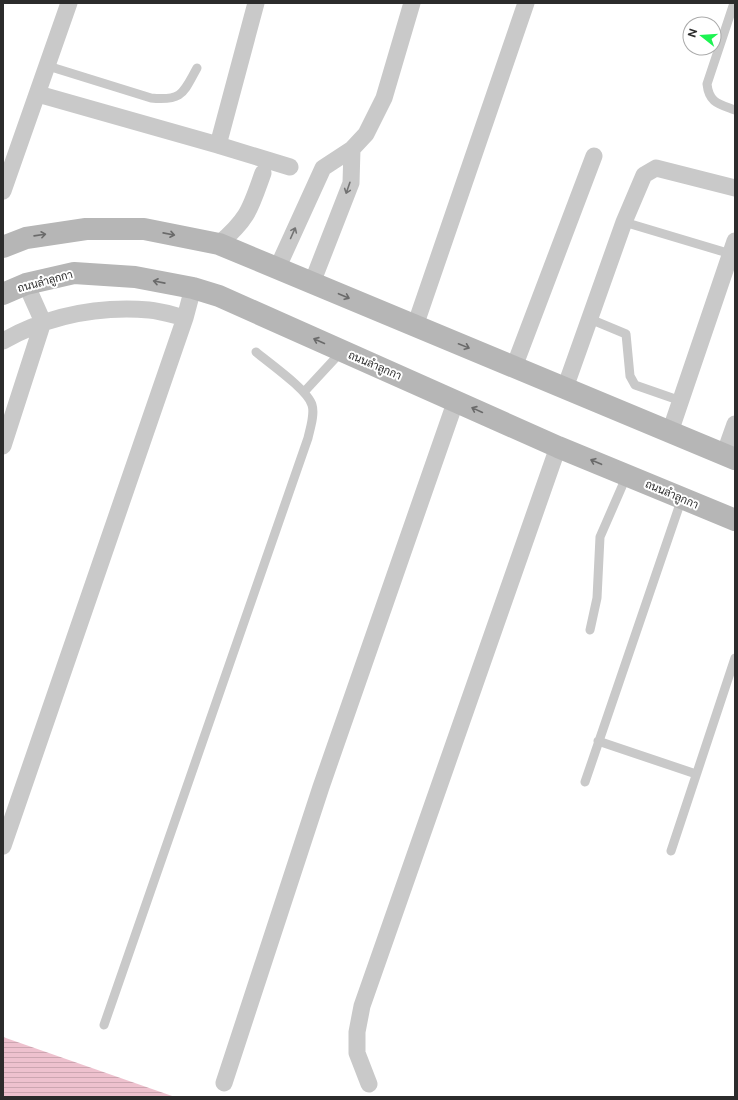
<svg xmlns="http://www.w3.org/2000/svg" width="738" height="1100" viewBox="0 0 738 1100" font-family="'Public Sans',Sarabun,sans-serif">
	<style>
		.water { fill: url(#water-rules) }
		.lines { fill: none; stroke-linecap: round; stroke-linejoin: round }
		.lane { stroke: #c9c9c9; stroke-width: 9 }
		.street { stroke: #c9c9c9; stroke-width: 17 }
		.secondary { stroke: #b6b6b6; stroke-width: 22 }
		.oneway { stroke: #737373 }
		.oneway2 { stroke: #6a6a6a }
		.labels { text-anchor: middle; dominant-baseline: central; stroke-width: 4; stroke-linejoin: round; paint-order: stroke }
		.street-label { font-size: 11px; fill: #2c2c2c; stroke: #fff }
	</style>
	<defs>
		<pattern id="water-rules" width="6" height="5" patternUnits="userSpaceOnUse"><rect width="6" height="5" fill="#eec1ce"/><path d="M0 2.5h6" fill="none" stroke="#cca6b1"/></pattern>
	</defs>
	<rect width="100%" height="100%" fill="#fff"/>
	<path class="water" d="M3,1037l172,60h-172z"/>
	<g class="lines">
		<path class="lane" d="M734,3l-27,81c2,19 12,20 28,26
			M48,66l103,32c32,3 32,-5 46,-30
			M624,222l107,32
			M590,319l36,15 4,42 5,9 46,16
			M304,392l38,-41
			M590,630l7,-32 3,-61 27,-62
			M598,741l98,33
			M585,782l97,-284
			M671,851l64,-193
			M104,1025l204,-587c2,-9 7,-24 4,-33 -4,-15 -43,-42 -56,-53"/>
		<path class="street" d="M38,94l180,51 38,-142
			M218,145l72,22
			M3,191l66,-188
			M219,244c30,-26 31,-35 44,-71
			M277,269l46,-101 29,-19 14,-15 18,-36 28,-95
			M312,283l39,-100 1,-34
			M415,326l111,-323
			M3,341c45,-25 95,-35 146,-31 12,1 24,5 36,8
			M514,367l80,-211
			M565,388l59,-166 20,-47 12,-7 79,20
			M670,432l65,-191
			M3,446l40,-124 -17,-38
			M724,455l11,-31
			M3,846l182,-528 8,-30
			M224,1083l97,-296 135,-387
			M369,1084l-12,-31v-21l5,-26 196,-559"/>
		<path class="secondary" d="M3,247l23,-9 60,-9h58l75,15 516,215
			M3,294l23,-10 48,-11 61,4 58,11 26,8 339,151 177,73"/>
	</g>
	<defs><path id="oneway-shaft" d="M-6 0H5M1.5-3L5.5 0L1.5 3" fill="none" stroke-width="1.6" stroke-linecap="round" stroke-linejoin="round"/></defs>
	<g class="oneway">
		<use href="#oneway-shaft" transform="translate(348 188) rotate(109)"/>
		<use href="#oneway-shaft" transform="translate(293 233) rotate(-66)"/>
	</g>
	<g class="oneway2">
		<use href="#oneway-shaft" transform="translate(169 234) rotate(11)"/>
		<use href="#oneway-shaft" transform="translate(40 235) rotate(-8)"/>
		<use href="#oneway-shaft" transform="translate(159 282) rotate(-169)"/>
		<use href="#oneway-shaft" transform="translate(344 296) rotate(23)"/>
		<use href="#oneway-shaft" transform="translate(319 341) rotate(-156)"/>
		<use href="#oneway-shaft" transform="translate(464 346) rotate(22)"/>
		<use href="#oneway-shaft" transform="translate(477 410) rotate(-155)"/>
		<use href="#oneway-shaft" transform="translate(596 462) rotate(-157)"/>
	</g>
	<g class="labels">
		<g class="street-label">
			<text transform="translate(45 281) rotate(-15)">ถนนลำลูกกา</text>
			<text transform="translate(375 365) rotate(23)">ถนนลำลูกกา</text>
			<text transform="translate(672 494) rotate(23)">ถนนลำลูกกา</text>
		</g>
	</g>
	<rect width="738" height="1100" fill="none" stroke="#2c2c2c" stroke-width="8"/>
	<g transform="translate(702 36) rotate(287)"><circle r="19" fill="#ffffff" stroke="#ababab"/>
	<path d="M0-3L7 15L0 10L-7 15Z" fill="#1df452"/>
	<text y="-6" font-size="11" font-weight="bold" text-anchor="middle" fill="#2c2c2c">N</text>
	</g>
</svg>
